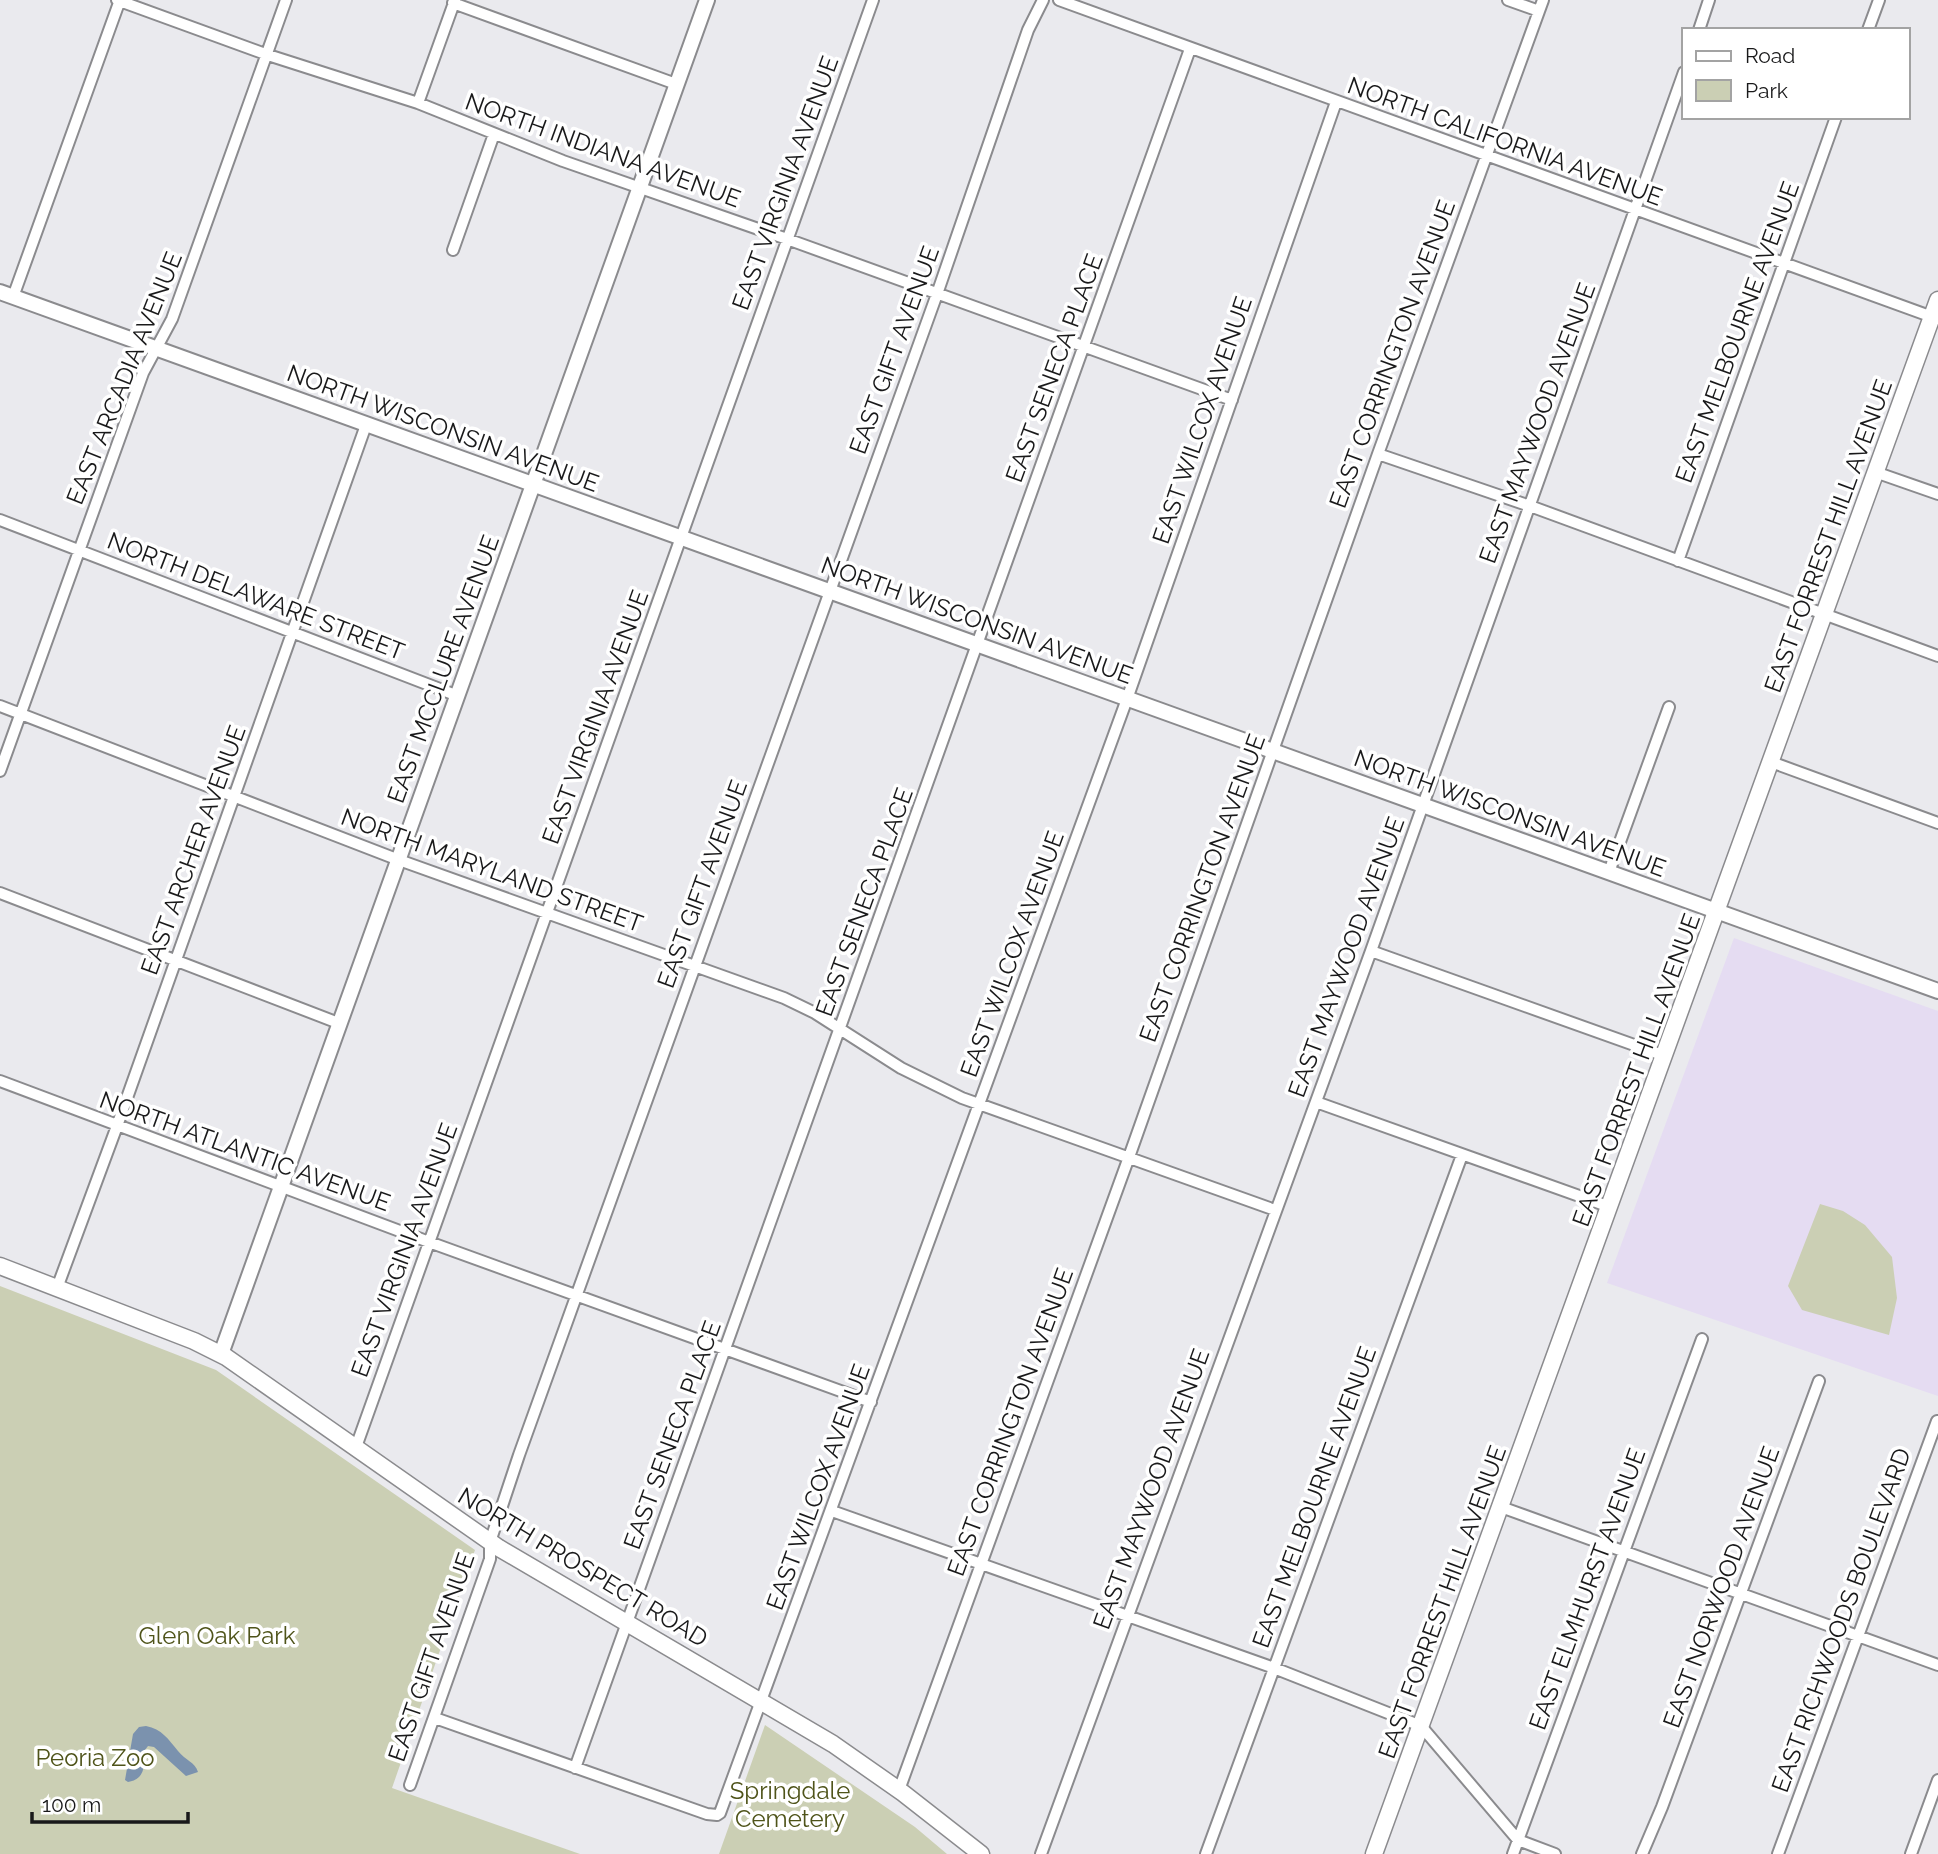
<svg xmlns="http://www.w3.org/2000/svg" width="1938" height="1854" viewBox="0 0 1938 1854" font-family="Raleway,sans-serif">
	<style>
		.education { fill: #e5dcf2 }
		.green { fill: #cbcfb4 }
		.water { fill: #7b92ae }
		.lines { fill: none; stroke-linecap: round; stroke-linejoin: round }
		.minor-casing { stroke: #8b8b8e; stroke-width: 14 }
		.tertiary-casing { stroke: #8b8b8e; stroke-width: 18 }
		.secondary-casing { stroke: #8b8b8e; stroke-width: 19 }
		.minor { stroke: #fff; stroke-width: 10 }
		.tertiary { stroke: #fff; stroke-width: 14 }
		.secondary { stroke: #fff; stroke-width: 16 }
		.labels { text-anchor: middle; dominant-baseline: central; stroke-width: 7; stroke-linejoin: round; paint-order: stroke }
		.street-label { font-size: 24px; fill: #19191a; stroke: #fff }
		.park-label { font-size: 24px; fill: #4f541a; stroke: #fff }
	</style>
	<rect width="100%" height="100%" fill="#eaeaee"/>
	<path class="education" d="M1734,938l204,73v385l-331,-113z"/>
	<path class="green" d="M1820,1204l23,7 22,14 27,32 5,41 -8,37 -87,-25 -14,-24z
		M0,1286l216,84 259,180 -83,238 188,66h-580z
		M765,1725l150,102 32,27h-228z"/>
	<path class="water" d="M146,1726c16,3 22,13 32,25 7,9 17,11 20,21l-12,4 -32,-29 -6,-1 -3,4c-1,15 1,29 -17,32l-3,-2 8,-46 6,-7z"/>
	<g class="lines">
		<g class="minor-casing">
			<path id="minor" d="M117,0l151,55 150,48 145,58 224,78 445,161
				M1059,0l879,319
				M1508,0l31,11
				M453,3l223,81
				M1699,30l10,-30
				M1868,30l11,-30
				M418,103l37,-103
				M453,250l41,-116
				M13,297l107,-297
				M1378,454l152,52 408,150
				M1875,472l63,22
				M0,520l458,176
				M1678,561l158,-444
				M0,706l399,154 385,138 31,15 86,55 61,30 313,112
				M1771,762l167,61
				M0,771l143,-398 29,-54 114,-319
				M1609,872l60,-165
				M0,893l341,131
				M1371,951l294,105
				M0,1081l429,161 442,160
				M1316,1102l294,105
				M57,1288l60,-162 249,-701
				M356,1447l517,-1447
				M1501,1507l437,158
				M832,1511l442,157 147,58 97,114 37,14
				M435,1718l272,96 10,1 3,-2 407,-1114 209,-597
				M575,1768l615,-1719
				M410,1785l80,-226v-17l29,-87 418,-1161 91,-264 15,-30
				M899,1790l230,-633 249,-703 165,-454
				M1041,1854l330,-903 313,-879
				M1206,1854l256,-699
				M1513,1854l189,-515
				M1642,1854l20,-47 157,-426
				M1778,1854l159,-433
				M1911,1854l27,-74"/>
		</g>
		<g class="tertiary-casing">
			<path id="tertiary" d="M0,292l1938,699
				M221,1354l486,-1354"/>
		</g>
		<g class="secondary-casing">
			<path id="secondary" d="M0,1266l194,75 32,16 273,191 334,196 70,49 78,61
				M1374,1854l564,-1554"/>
		</g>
		<use href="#minor" class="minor"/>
		<use href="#tertiary" class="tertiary"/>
		<use href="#secondary" class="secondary"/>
	</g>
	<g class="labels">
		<g class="street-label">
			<text transform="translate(1505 141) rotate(20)">NORTH CALIFORNIA AVENUE</text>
			<text transform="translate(603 150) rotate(20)">NORTH INDIANA AVENUE</text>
			<text transform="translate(785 183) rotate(-70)">EAST VIRGINIA AVENUE</text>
			<text transform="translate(1737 332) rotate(-70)">EAST MELBOURNE AVENUE</text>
			<text transform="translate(894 350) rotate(-70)">EAST GIFT AVENUE</text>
			<text transform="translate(1392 354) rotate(-70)">EAST CORRINGTON AVENUE</text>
			<text transform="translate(1054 368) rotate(-70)">EAST SENECA PLACE</text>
			<text transform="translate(124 378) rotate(-68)">EAST ARCADIA AVENUE</text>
			<text transform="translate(1202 420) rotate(-71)">EAST WILCOX AVENUE</text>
			<text transform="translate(1537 423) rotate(-70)">EAST MAYWOOD AVENUE</text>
			<text transform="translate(443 428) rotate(20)">NORTH WISCONSIN AVENUE</text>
			<text transform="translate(1828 536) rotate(-70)">EAST FORREST HILL AVENUE</text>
			<text transform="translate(256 596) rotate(21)">NORTH DELAWARE STREET</text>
			<text transform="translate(977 620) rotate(20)">NORTH WISCONSIN AVENUE</text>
			<text transform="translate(443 669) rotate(-70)">EAST MCCLURE AVENUE</text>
			<text transform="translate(595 717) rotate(-70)">EAST VIRGINIA AVENUE</text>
			<text transform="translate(1510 813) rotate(20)">NORTH WISCONSIN AVENUE</text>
			<text transform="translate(193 850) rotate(-70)">EAST ARCHER AVENUE</text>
			<text transform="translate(492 870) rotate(20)">NORTH MARYLAND STREET</text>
			<text transform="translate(702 884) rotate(-70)">EAST GIFT AVENUE</text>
			<text transform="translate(1202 888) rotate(-70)">EAST CORRINGTON AVENUE</text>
			<text transform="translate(864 902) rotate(-70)">EAST SENECA PLACE</text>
			<text transform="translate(1012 954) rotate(-70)">EAST WILCOX AVENUE</text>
			<text transform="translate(1346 957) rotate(-70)">EAST MAYWOOD AVENUE</text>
			<text transform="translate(1636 1070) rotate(-70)">EAST FORREST HILL AVENUE</text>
			<text transform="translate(245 1151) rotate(20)">NORTH ATLANTIC AVENUE</text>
			<text transform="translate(404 1250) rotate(-70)">EAST VIRGINIA AVENUE</text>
			<text transform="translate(1010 1422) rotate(-70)">EAST CORRINGTON AVENUE</text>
			<text transform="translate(672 1435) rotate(-70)">EAST SENECA PLACE</text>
			<text transform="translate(818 1487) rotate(-70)">EAST WILCOX AVENUE</text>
			<text transform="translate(1151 1489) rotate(-70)">EAST MAYWOOD AVENUE</text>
			<text transform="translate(1314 1497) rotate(-70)">EAST MELBOURNE AVENUE</text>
			<text transform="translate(583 1567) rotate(31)">NORTH PROSPECT ROAD</text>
			<text transform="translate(1721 1587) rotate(-70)">EAST NORWOOD AVENUE</text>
			<text transform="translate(1587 1589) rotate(-70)">EAST ELMHURST AVENUE</text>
			<text transform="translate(1442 1602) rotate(-70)">EAST FORREST HILL AVENUE</text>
			<text transform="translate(1841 1620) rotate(-70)">EAST RICHWOODS BOULEVARD</text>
			<text transform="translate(431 1657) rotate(-71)">EAST GIFT AVENUE</text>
		</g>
		<g class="park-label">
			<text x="217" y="1635">Glen Oak Park</text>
			<text x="95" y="1757">Peoria Zoo</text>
			<text x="790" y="1790">Springdale<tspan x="790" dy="28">Cemetery</tspan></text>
		</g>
	</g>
	<rect x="1682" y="28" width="228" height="91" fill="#ffffff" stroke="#a3a3a3" stroke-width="2"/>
	<rect x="1696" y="51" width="35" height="10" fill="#ffffff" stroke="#a3a3a3" stroke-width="2"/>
	<text x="1745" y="63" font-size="21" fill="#19191a">Road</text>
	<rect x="1696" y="80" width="35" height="21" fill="#cbcfb4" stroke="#a3a3a3" stroke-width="2"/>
	<text x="1745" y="98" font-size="21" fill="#19191a">Park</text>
	<path d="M32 1812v10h156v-10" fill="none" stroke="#19191a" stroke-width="3.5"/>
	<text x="42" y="1812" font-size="21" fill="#19191a" stroke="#ffffff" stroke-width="5" paint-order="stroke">100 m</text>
</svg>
